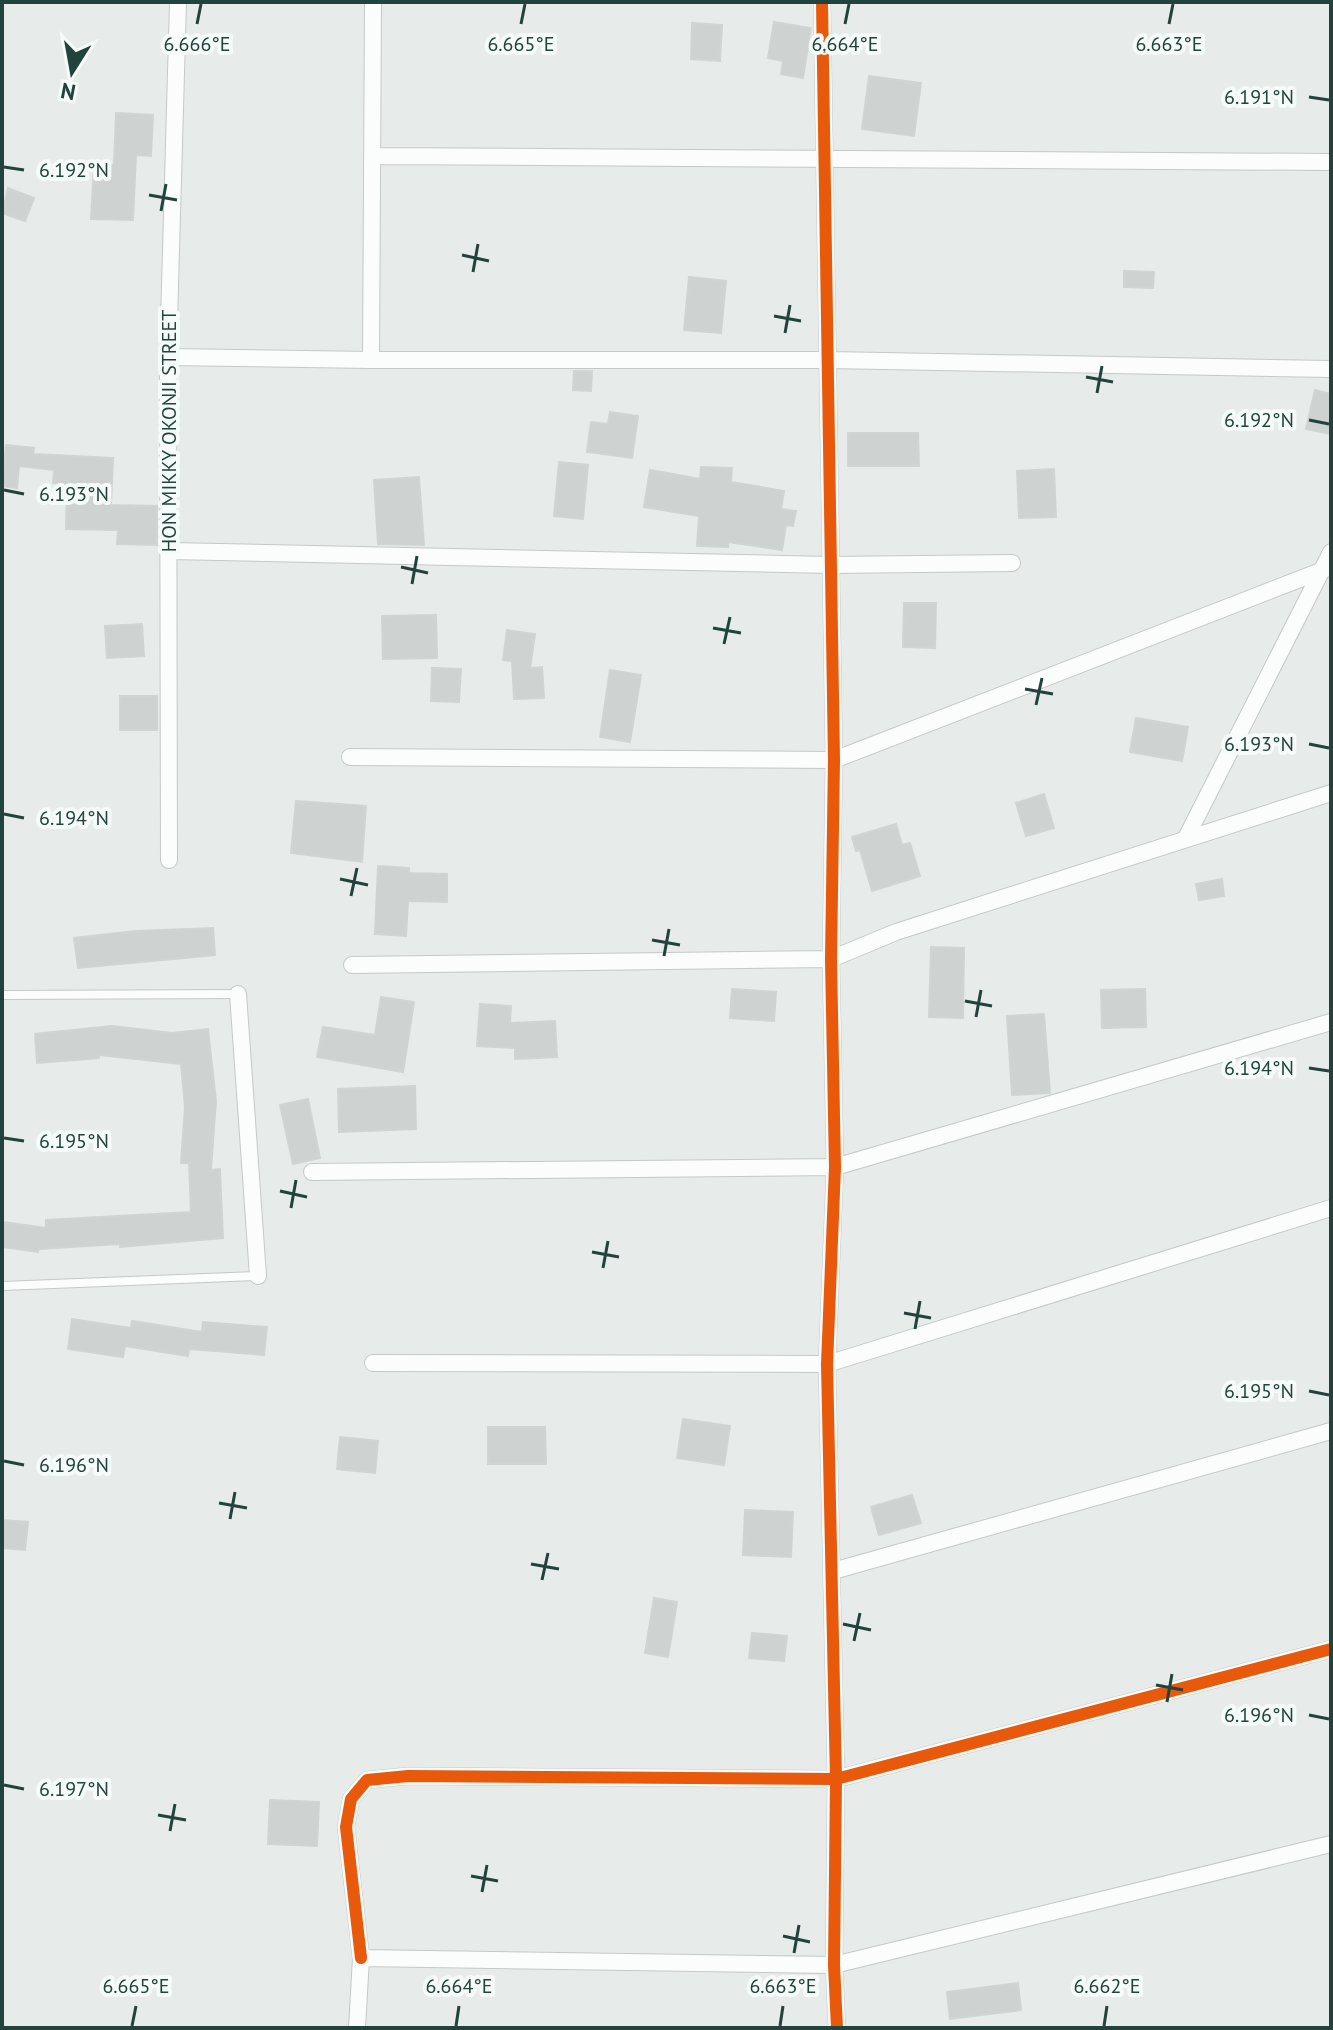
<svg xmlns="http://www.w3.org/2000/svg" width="1333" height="2030" viewBox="0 0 1333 2030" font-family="'PT Sans',sans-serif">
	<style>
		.building { fill: #ced3d1; stroke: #cfd5d3; stroke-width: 2 }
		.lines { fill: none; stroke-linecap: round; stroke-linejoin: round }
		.lane-casing { stroke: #c4c9c7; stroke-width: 10 }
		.street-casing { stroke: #c4c9c7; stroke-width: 18 }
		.lane { stroke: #fbfcfc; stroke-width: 8 }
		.street { stroke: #fbfcfc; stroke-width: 16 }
		.cycleway-casing { stroke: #f5fbf8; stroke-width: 17 }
		.cycleway { stroke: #e8590c; stroke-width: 12 }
		.ticks { fill: none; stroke: #22423c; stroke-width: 3 }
		.labels { text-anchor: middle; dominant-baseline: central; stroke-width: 8; stroke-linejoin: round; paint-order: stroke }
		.street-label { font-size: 20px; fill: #22423c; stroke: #f5fbf8 }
		.ticks-label { font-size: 20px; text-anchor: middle; fill: #22423c; stroke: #f5fbf8; stroke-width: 8; stroke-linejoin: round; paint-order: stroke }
	</style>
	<rect width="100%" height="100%" fill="#e7ecea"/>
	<path class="building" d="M774,22l37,6 -8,50 -22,-4 2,-13 -15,-3z
		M692,23l30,2 -2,36 -29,-2z
		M869,76l52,7 -7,53 -52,-7z
		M116,113l37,2 -2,41 -15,-1 -3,65 -42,-1 3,-55 20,1z
		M8,188l26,10 -9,23 -23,-8z
		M1124,271l30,1 -1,16 -29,-1z
		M689,277l37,4 -5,52 -37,-3z
		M574,371h18l-1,20 -18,-1z
		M1315,390l16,4v40l-25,-5z
		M610,412l28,4 -6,42 -45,-6 4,-30 17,2z
		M848,433h70l1,33h-71z
		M6,445l28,3 -1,6 80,4 -2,47 46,1v39l-40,-1 1,-14 -52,-1 1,-45 -14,-1 1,-13 -35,-4 -2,22 -15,-2z
		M559,462l29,3 -5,54 -29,-3z
		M701,467l31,1 -1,14 53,9 -3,18 15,2 -3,15 -7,-1 -4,25 -54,-8v5l-31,-1 2,-30 -55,-9 6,-37 50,9z
		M1054,469l2,48 -37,1 -2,-47z
		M419,477l5,68 -46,-1 -4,-64z
		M904,603h32l-1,45 -32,-1z
		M436,615l1,43 -54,1 -1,-43z
		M142,624l2,32 -37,2 -2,-32z
		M507,630l28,4 -5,34 12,-1 2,31 -30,1 -2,-38 -9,-1z
		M432,668l29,1 -2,33 -28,-1z
		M610,670l31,5 -11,67 -30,-5z
		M120,696h37v34h-37z
		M1136,718l52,9 -6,34 -52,-9z
		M1044,794l10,34 -28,8 -10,-33z
		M296,801l70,5 -4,56 -71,-9z
		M896,824l6,21 8,-2 10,33 -48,15 -12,-41 -4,1 -4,-14z
		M378,866l31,2v5l38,1v28l-39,-1 -2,35 -31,-2z
		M1222,879l2,17 -25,4 -3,-16z
		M213,928l2,27 -137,13 -4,-30 62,-7z
		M931,947l33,1 -1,70 -34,-1z
		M732,989l44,3 -2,29 -44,-3z
		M1145,989l1,38 -44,1 -1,-38z
		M381,997l33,5 -11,70 -86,-15 6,-30 52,8z
		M480,1004l31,2 -1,17 45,-2 2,36 -42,2v-11l-38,-2z
		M1044,1014l6,79 -38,2 -5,-79z
		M112,1026l60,7 36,-4 8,72 -5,69 9,-1 3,69 -103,9v-3l-81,5 -1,3 -36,-5v-25l44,6v-8l145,-8 -2,-49h-8l4,-56 -4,-43 -82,-9v3l-62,5 -2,-29z
		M415,1086l1,43 -77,3 -1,-43z
		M308,1099l12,59 -27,6 -13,-59z
		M72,1319l59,9 1,-7 70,11 1,-10 64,5 -3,28 -75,-6 -1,7 -63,-10 -2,11 -55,-8z
		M683,1419l47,7 -6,39 -47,-7z
		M488,1427h57l1,37h-58z
		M340,1437l38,4 -3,32 -38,-4z
		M912,1495l9,28 -42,12 -8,-28z
		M745,1510l48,2 -2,45 -48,-2z
		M2,1520l26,2 -3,28 -23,-2z
		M654,1598l23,4 -9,55 -23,-4z
		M752,1633l35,3 -3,25 -35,-3z
		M270,1800l49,2 -2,44 -49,-2z
		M1018,1983l3,27 -71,9 -3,-27z"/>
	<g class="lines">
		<g class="lane-casing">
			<path id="lane" d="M2,995l236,-1
				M2,1286l256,-10"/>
		</g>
		<g class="street-casing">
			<path id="street" d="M822,2l12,758 -3,199 4,208 -8,197 9,415 -2,186 3,63
				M372,156l959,6
				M168,357l203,3h458l502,9
				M371,360l2,-358
				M170,551l660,14 182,-2
				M350,757l484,3 497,-193
				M1186,838l145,-286
				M169,860l-1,-503 10,-355
				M352,965l479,-6 65,-27 435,-139
				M238,994l20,282
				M312,1172l523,-5 496,-145
				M373,1363l454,1 504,-156
				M833,1571l498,-140
				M361,1958l-15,-131 5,-28 16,-19 41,-4 428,3 495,-130
				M357,2028l4,-70 473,7 497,-121"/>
		</g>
		<use href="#lane" class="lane"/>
		<use href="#street" class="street"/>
		<g class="cycleway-casing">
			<path id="cycleway" d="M822,2l12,758 -3,199 4,208 -8,197 9,415 -2,186 3,63
				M361,1958l-15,-131 5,-28 16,-19 41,-4 428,3 495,-130"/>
		</g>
		<use href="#cycleway" class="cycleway"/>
	</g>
	<path class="ticks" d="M197,24l4,-20M521,24l4,-20M845,24l4,-20M1169,24l4,-20M1309,97l20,3M4,167l20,3M149,195l28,5M161,211l5,-27M462,255l27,6M473,272l5,-28M774,316l27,5M785,333l5,-28M1086,377l27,5M1097,393l5,-27M1309,420l20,4M4,490l20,4M401,567l27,6M412,584l5,-28M713,628l28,5M724,644l6,-27M1025,689l28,5M1036,705l6,-27M1309,744l20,4M4,814l20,4M340,879l28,6M351,896l6,-28M652,940l28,5M664,956l5,-27M965,1001l27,5M976,1017l5,-27M1309,1068l20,3M4,1138l20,3M280,1191l27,6M291,1208l5,-28M592,1252l27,5M603,1268l5,-27M904,1313l27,5M915,1329l5,-28M1309,1391l20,4M4,1461l20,4M219,1503l28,5M230,1519l5,-27M531,1564l28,5M542,1580l6,-27M843,1624l28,6M854,1641l6,-28M1156,1685l27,5M1167,1702l5,-28M1309,1715l20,4M4,1785l20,4M158,1815l28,5M170,1831l5,-27M471,1876l27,5M482,1892l5,-27M783,1936l27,6M794,1953l5,-28M132,2026l4,-20M456,2026l3,-20M780,2026l3,-20M1104,2026l3,-20"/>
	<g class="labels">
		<g class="street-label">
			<text transform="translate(169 431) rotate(-90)">HON MIKKY OKONJI STREET</text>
		</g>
	</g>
	<g class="ticks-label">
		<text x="521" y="51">6.665°E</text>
		<text x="845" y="51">6.664°E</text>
		<text x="1169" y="51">6.663°E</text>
		<text x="197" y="51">6.666°E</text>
		<text x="1259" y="104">6.191°N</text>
		<text x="74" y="177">6.192°N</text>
		<text x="1259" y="427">6.192°N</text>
		<text x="74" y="501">6.193°N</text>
		<text x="1259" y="751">6.193°N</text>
		<text x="74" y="825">6.194°N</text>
		<text x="1259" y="1075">6.194°N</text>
		<text x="74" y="1148">6.195°N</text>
		<text x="1259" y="1398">6.195°N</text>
		<text x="74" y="1472">6.196°N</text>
		<text x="1259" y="1722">6.196°N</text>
		<text x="74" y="1796">6.197°N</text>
		<text x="136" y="1993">6.665°E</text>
		<text x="459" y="1993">6.664°E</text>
		<text x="783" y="1993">6.663°E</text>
		<text x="1107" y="1993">6.662°E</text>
	</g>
	<rect width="1333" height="2030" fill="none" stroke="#22423c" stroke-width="8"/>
	<g transform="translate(72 72) rotate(191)" stroke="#f5fbf8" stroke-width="6" paint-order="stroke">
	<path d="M0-6L14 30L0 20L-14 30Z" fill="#22423c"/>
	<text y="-12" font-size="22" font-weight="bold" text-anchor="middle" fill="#22423c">N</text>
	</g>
</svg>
